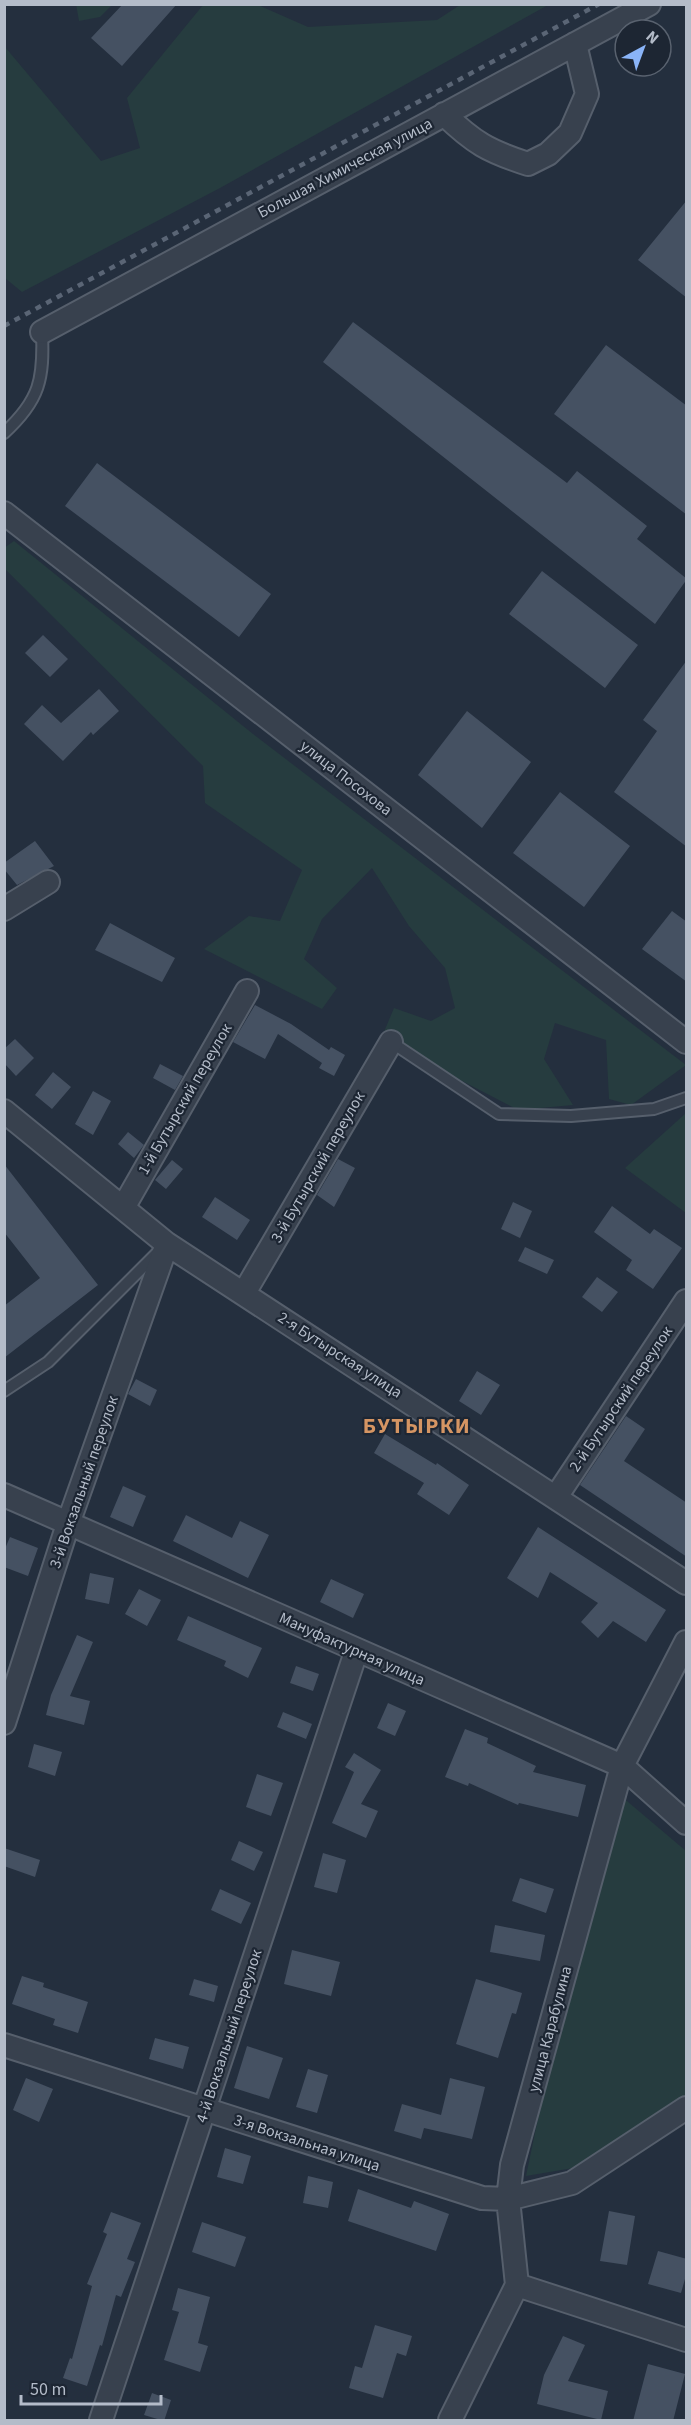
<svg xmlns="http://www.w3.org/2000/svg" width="691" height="2425" viewBox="0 0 691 2425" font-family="'Source Sans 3',sans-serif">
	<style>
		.green { fill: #263c3f }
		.building { fill: #455162 }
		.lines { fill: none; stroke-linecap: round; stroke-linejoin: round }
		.lane-casing { stroke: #565f6c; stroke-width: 14 }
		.street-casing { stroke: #565f6c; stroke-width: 26 }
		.lane { stroke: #38414e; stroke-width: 10 }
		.street { stroke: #38414e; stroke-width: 22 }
		.rail { stroke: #5a6575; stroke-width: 4.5; stroke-dasharray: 6 6; stroke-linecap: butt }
		.labels { text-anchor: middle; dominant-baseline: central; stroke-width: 4.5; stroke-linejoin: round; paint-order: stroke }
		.street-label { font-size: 16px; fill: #b4bcc9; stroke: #1d2633 }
		.district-label { font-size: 22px; font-weight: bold; letter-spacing: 1.5px; fill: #d59563; stroke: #1d2633 }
	</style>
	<rect width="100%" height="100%" fill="#242f3e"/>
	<path class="green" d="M76,4h36v1l-12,12 -21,4z
		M203,5h55l50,22 129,-7 23,-15h88l-328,183 -198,104 -17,-14v-231l96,114 39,-13 -13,-50z
		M14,541l239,193 433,331 -55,40 -22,-6 -3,-59 -51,-17 -11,36 29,46 -55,5 -137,-71 13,-31 37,13 24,-13 -10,-40 -36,-42 -37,-58 -50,51 -18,40 33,29 -15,21 -118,-60 45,-33 31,5 22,-51 -97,-67 -2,-37 -198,-197 -1,-21z
		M686,1113v100l-61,-45z
		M608,1785l78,66v245l-107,71 -53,9z"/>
	<path class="building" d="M123,4h54l-55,62 -31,-28z
		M687,200v98l-49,-38z
		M353,322l214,161 10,-12 70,55 -10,13 50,40 -32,45 -332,-262z
		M606,345l81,61v109l-133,-101z
		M97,463l174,131 -32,43 -174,-131z
		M542,571l96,74 -33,43 -96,-74z
		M43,635l25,24 -18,18 -25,-24z
		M687,660v187l-73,-55 43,-61 -14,-11z
		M99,689l20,22 -26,24 -2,-3 -28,29 -39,-37 18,-19 19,18z
		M467,711l64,51 -49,66 -64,-53z
		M560,792l70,54 -46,61 -71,-54z
		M35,841l19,25 -37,19 -13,-16v-6z
		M672,911l15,11v60l-45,-33z
		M110,923l65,35 -13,24 -67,-32z
		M255,1005l36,19 38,26 2,-3 14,8 -11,21 -15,-8 3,-5 -44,-29 -13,25 -32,-17z
		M15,1039l19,19 -18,18 -12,-13v-14z
		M160,1064l23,12 -8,14 -22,-12z
		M53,1072l18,15 -19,22 -17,-14z
		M93,1091l18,10 -18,34 -18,-11z
		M128,1132l16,13 -10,13 -16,-14z
		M338,1159l17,9 -21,39 -17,-12z
		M172,1160l11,9 -17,20 -11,-9z
		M4,1164l94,121 -94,73v-52l36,-28 -36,-46z
		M215,1197l35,23 -13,20 -35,-23z
		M513,1202l19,9 -12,27 -19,-9z
		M612,1206l38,28 4,-5 28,19 -29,41 -27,-19 6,-10 -38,-28z
		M525,1247l29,13 -7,14 -29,-13z
		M597,1277l21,15 -16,20 -20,-15z
		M477,1371l23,14 -19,30 -22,-14z
		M136,1379l21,11 -7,16 -22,-12z
		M626,1416l19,13 -21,32 63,42v54l-107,-72z
		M385,1434l51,31 1,-2 32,22 -20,30 -32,-21 7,-11 -50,-30z
		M123,1486l23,10 -13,31 -23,-10z
		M186,1515l46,23 8,-17 29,14 -21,43 -75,-37z
		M538,1527l128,83 -20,32 -33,-21 -15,17 -17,-16 17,-19 -48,-31 -12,26 -31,-20z
		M10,1537l28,11 -10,28 -24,-9v-16z
		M90,1573l24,5 -5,26 -24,-5z
		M331,1579l33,15 -11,24 -33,-16z
		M139,1589l22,11 -14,26 -22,-12z
		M188,1616l74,32 -14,30 -24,-12 2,-5 -49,-21z
		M77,1635l16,7 -23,54 20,5 -6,24 -38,-10 5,-20z
		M296,1666l23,8 -6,17 -23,-8z
		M388,1703l18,8 -11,25 -18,-8z
		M283,1712l29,12 -6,15 -29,-12z
		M465,1729l23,9 -1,5 49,23 -3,6 53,13 -8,32 -59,-14 -1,2 -49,-22 -1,3 -23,-9z
		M34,1744l28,8 -7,24 -27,-9z
		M354,1753l27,17 -20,34 17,7 -12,27 -34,-15 22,-51 -9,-5z
		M257,1774l26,9 -12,33 -25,-9z
		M239,1841l24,11 -9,19 -23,-11z
		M4,1848l36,12 -5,17 -31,-11z
		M323,1853l23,7 -9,33 -23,-6z
		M520,1878l34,11 -8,24 -34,-12z
		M220,1889l31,14 -10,21 -30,-14z
		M495,1925l50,10 -5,26 -50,-9z
		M292,1950l48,12 -9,34 -47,-12z
		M22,1976l22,7 -1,4 45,15 -10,31 -25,-8 2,-6 -43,-15z
		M194,1979l24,7 -4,16 -25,-7z
		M476,1979l46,14 -6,21 -4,-1 -14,45 -42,-14z
		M155,2038l34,9 -6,22 -34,-10z
		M247,2046l36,12 -14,41 -35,-11z
		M308,2069l20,6 -11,38 -21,-6z
		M26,2078l27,11 -14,33 -26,-12z
		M450,2078l35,9 -13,52 -48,-11 -3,11 -27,-8 8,-27 39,11z
		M225,2148l26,8 -8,28 -26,-7z
		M308,2176l25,6 -5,26 -25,-5z
		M358,2189l53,19 3,-7 35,13 -13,37 -88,-30z
		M609,2211l26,5 -8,49 -27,-4z
		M111,2212l30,11 -14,36 8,3 -14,35 -5,-2 -14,51 -2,-1 -13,41 -24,-8 7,-20 2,1 20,-73 -5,-2 20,-50 -4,-2z
		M202,2222l44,15 -11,30 -43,-15z
		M658,2251l29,8v13l-6,21 -33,-9z
		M178,2288l32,9 -12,46 10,3 -8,26 -36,-12 15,-48 -7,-2z
		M375,2325l37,11 -6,20 -9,-3 -14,45 -34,-10 6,-22 7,2z
		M563,2336l22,9 -17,36 40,10 -7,29 -64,-16 7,-29z
		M648,2364l37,10 -12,47h-40z
		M152,2393l19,7 -7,21 -20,-6z"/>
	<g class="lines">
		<g class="lane-casing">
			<path id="lane" d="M4,433c36,-33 40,-54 38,-101
				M391,1042l108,72 72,2 83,-7 32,-11
				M4,1391l44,-29 110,-110"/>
		</g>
		<g class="street-casing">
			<path id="street" d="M444,114c30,29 44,37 84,50l20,-10 22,-21 17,-39 -12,-50
				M42,332l607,-328
				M4,513l682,529
				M4,909l44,-27
				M4,1111l163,133 519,339
				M123,1208l124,-217
				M244,1293l147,-251
				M4,1495l618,271 64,57
				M556,1497l130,-196
				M4,1723l65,-202 98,-277
				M4,2045l478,153 26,1 64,-16 114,-75
				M517,2285l169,55
				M101,2420l255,-768
				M450,2420l67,-135 -9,-86 4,-34 110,-399 64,-124"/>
		</g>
		<use href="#lane" class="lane"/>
		<use href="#street" class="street"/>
		<path class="rail" d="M4,326l595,-322"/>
	</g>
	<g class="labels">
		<g class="street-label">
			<text transform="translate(345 168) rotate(-28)">Большая Химическая улица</text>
			<text transform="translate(346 778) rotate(38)">улица Посохова</text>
			<text transform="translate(185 1099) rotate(-60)">1-й Бутырский переулок</text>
			<text transform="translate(318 1167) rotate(-60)">3-й Бутырский переулок</text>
			<text transform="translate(340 1355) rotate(33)">2-я Бутырская улица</text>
			<text transform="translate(621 1399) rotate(-56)">2-й Бутырский переулок</text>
			<text transform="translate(84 1482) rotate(-71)">3-й Вокзальный переулок</text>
			<text transform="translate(352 1649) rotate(24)">Мануфактурная улица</text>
			<text transform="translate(550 2029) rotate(-75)">улица Карабулина</text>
			<text transform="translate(229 2036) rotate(-72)">4-й Вокзальный переулок</text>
			<text transform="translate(307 2143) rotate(18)">3-я Вокзальная улица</text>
		</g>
		<g class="district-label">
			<text x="417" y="1426">БУТЫРКИ</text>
		</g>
	</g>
	<rect width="691" height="2425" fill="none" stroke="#b4bcc9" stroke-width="12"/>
	<g transform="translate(643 48) rotate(41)"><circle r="28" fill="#1d2633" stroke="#59626f" stroke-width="1.5"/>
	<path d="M0-4.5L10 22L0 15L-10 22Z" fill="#8ab4f8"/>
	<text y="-9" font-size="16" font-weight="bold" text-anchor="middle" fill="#b4bcc9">N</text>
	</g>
	<path d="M21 2395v9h140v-9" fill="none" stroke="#b4bcc9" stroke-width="3"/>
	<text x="30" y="2395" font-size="18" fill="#b4bcc9" stroke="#1d2633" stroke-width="4.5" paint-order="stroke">50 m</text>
</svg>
